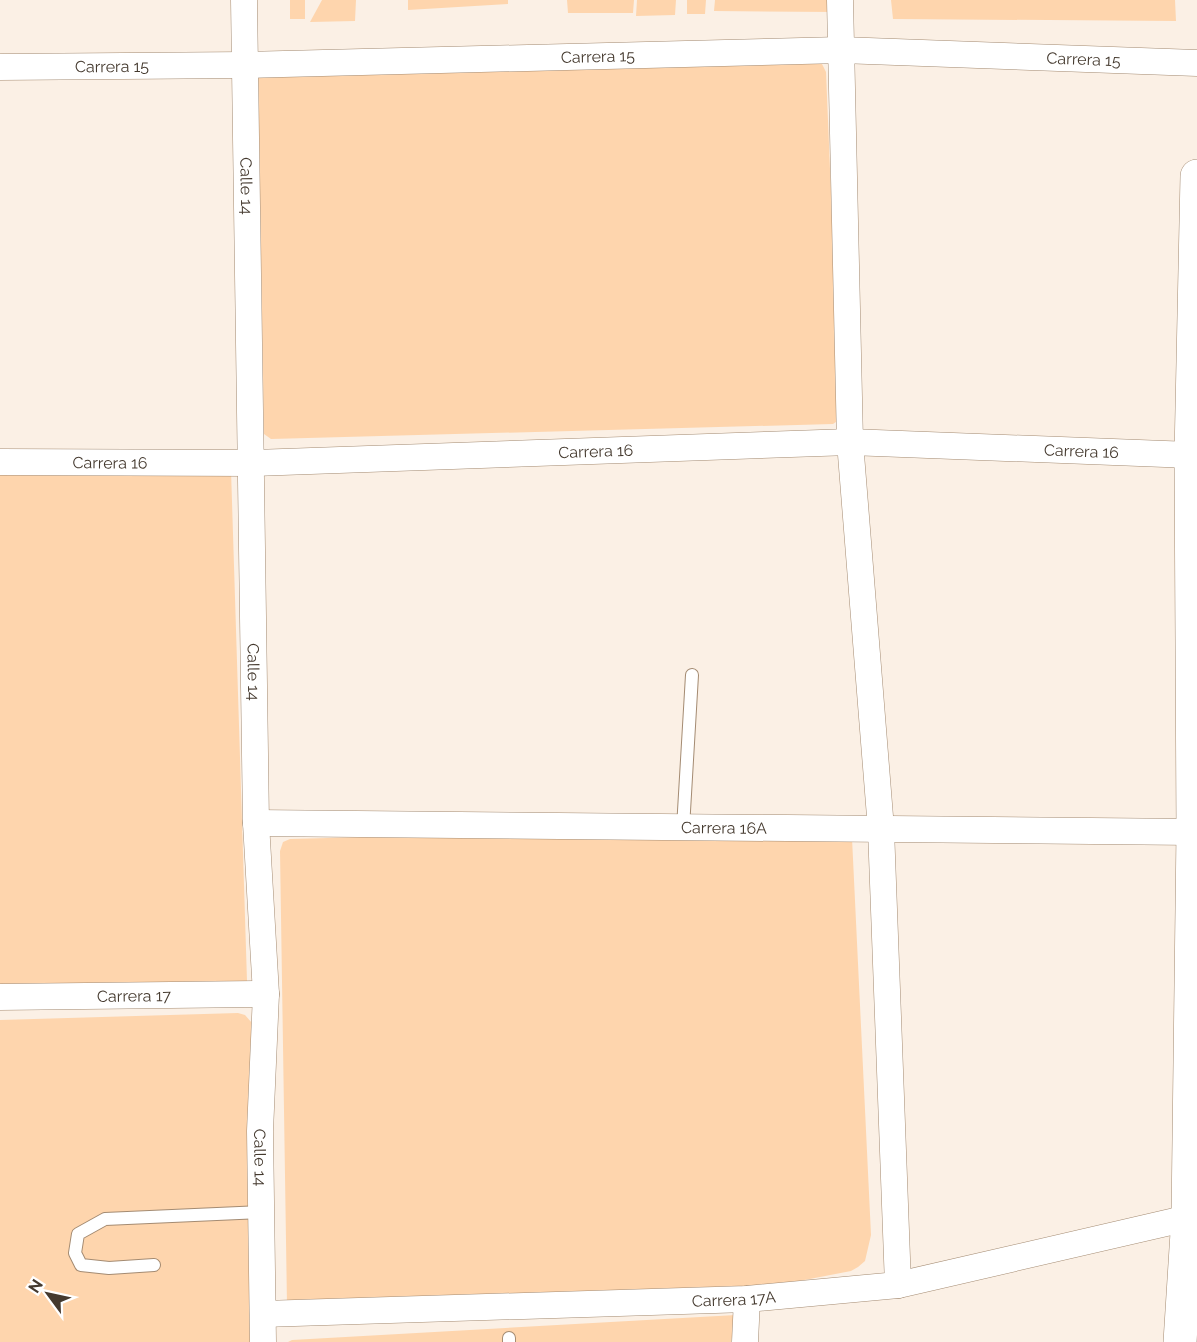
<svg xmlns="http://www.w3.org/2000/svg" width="1197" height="1342" viewBox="0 0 1197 1342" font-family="Raleway,sans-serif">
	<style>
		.building { fill: #fed5ad }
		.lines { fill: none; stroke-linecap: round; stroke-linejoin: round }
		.lane-casing { stroke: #a48b72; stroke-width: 14 }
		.street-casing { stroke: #a48b72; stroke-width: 27 }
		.secondary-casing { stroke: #a48b72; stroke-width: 34 }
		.lane { stroke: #fff; stroke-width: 12 }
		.street { stroke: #fff; stroke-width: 26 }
		.secondary { stroke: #fff; stroke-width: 33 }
		.labels { text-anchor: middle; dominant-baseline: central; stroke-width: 4.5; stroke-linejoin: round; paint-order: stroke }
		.street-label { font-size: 16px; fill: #44392e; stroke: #fff }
	</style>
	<rect width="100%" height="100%" fill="#fbf0e5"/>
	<path class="building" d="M290,0h15v19h-15z
		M322,0h34l-1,21 -45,1z
		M408,0h100v4l-100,6z
		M567,0h67l-1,13h-65z
		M637,0h39l-1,15 -39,1z
		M687,0h19l-1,14h-18z
		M715,0h119l1,12 -121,-1z
		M891,0h284l1,21 -283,-2z
		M818,63l4,1 4,8 14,339 -1,9 -6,4 -562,15 -7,-5 -6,-360z
		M0,462l231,8 16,511 -2,3 -245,7z
		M815,825l37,13 19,397 -6,26 -7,6 -7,4 -83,16 -481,18 -7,-454 3,-9 7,-3z
		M238,1013l7,2 7,8 -1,319h-251v-322z
		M736,1315l-5,27h-443l4,-2z"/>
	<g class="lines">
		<g class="lane-casing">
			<path id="lane" d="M683,828l9,-153
				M154,1265l-45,3 -28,-3 -6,-12 3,-19 27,-15 156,-7
				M509,1338v4"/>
		</g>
		<g class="street-casing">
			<g id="street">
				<path id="s1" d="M244,0l12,823 10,171 -6,137 3,211"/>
				<path d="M840,0l10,442 31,387 17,456"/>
				<path id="s2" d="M0,67l245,-2 596,-15 356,13"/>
				<path id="s3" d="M0,462l251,1 599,-21 341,13"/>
				<path id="s4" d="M256,823l937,9"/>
				<path id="s5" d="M0,997l266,-3"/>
				<path id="s6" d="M263,1314l484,-15 151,-14 299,-69"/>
				<path d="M745,1342l2,-43"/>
			</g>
		</g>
		<g class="secondary-casing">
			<path id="secondary" d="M1180,1342l8,-125 5,-385 -2,-377 6,-279"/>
		</g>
		<use href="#lane" class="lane"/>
		<use href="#street" class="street"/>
		<use href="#secondary" class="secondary"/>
	</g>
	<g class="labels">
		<g class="street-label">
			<text stroke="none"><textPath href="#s2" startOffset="598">Carrera 15</textPath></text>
			<text stroke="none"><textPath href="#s2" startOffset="1084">Carrera 15</textPath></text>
			<text stroke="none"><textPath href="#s2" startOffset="112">Carrera 15</textPath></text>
			<text stroke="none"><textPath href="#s1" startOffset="186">Calle 14</textPath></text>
			<text stroke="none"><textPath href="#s3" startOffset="596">Carrera 16</textPath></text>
			<text stroke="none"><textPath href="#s3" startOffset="1082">Carrera 16</textPath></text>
			<text stroke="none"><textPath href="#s3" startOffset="110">Carrera 16</textPath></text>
			<text stroke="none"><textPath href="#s1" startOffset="672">Calle 14</textPath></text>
			<text stroke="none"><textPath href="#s4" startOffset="468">Carrera 16A</textPath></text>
			<text stroke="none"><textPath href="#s5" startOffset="134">Carrera 17</textPath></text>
			<text stroke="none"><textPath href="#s1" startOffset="1158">Calle 14</textPath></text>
			<text stroke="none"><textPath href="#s6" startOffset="471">Carrera 17A</textPath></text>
		</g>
	</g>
	<g transform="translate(48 1294) rotate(303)" stroke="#ffffff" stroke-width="4.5" paint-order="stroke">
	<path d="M0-4.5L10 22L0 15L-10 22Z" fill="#44392e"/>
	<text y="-9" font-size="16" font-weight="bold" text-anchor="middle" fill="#44392e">N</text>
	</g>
</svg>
